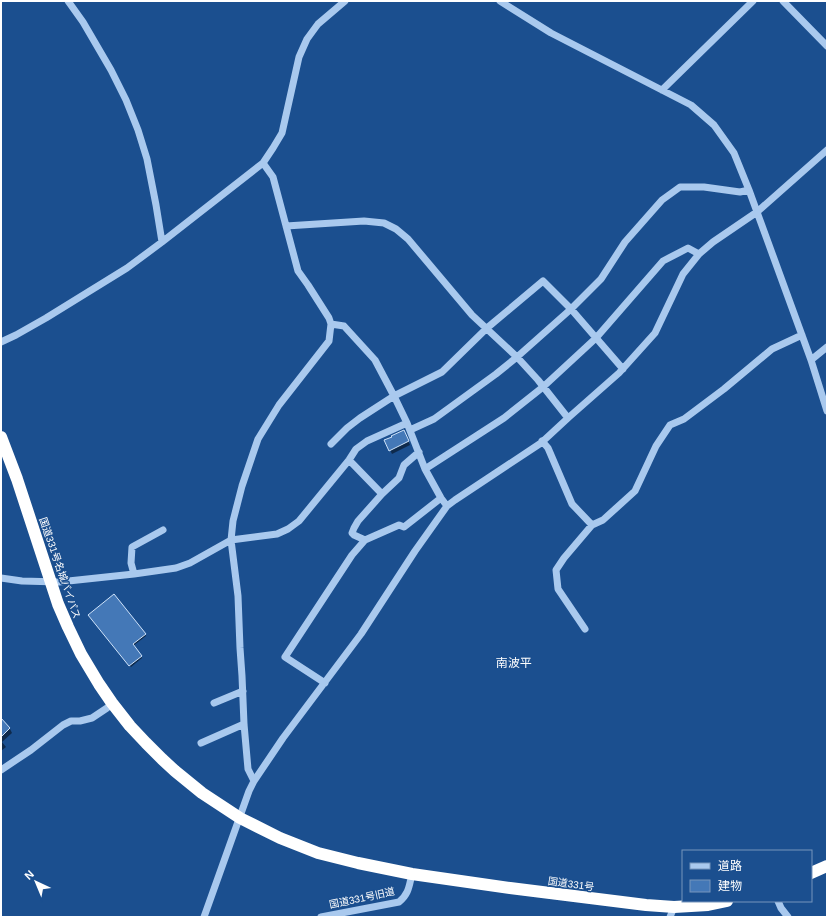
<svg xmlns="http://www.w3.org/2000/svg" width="828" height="918" viewBox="0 0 828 918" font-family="Helvetica,'Noto Sans JP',sans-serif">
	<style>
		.shadow { fill: #0007 }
		.building { fill: #4478b7; stroke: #cfe3fa }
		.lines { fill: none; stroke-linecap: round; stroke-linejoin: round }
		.minor { stroke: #a9c9ee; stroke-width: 7 }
		.highway { stroke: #fff; stroke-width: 12 }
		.labels { text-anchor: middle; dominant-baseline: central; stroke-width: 3; stroke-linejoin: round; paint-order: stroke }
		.street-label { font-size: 10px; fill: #fff; stroke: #1b4f8f }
		.quarter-label { font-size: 12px; fill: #fff; stroke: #1b4f8f }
	</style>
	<rect width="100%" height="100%" fill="#1b4f8f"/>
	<path class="shadow" d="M406,435l4,10 -18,9 -6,-13z
		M90,616l55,18 1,2 -13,10 9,12 -11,9z
		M1,721h1l8,8 2,4 -10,9 4,5 -5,4z"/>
	<path class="building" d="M404,430l5,11 -20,10 -5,-11 8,-3 -1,-1z
		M114,594l32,40 -13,10 9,12 -13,10 -41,-51z
		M1,718l9,10 -9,9z"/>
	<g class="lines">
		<path class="minor" d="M68,1l15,21 28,48 15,30 12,30 9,29 9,46 6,37
			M500,1l51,32 140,72 23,20 20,28 15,37 62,170 16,51
			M783,1l44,45
			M662,90l91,-89
			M286,226l78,-5 20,2 12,6 12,10 64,76 45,42 21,23 30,38
			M331,324l13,2 31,34 19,36 13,27 18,46 16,29 6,8
			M1,342l15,-7 30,-17 81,-50 35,-26 101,-79 10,-15 9,-15 17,-76 8,-18 11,-15 27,-23
			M811,360l16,-13
			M410,430l24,-11 62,-45 21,-17 54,-48 30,-30 24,-37 37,-42 18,-13h24l36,5 9,-2
			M542,441l6,7 24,56 20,21
			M331,444l16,-16 13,-10 34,-22 48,-24 45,-44 56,-47 28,28 52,60
			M419,452l-15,13 -5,13 -17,16 -24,27 -4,7 -2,5 2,2 11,5 34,-15 5,2 37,-29
			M349,460l33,34
			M425,469l79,-51 39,-31 53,-49 67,-77 25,-13 11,6
			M134,574l-3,-11 1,-16 31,-17
			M1,578l21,3 37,1 75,-8 42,-6 14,-5 41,-23 46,-6 11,-5 11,-8 50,-61 7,-11 11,-8 40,-18
			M585,629l-27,-40 -2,-19 8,-12 28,-33 11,-5 32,-29 21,-45 14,-21 14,-6 40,-30 48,-40 30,-14
			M325,683l-40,-26 67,-102 13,-15
			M214,703l29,-12
			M201,743l43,-19
			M1,770l30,-20 32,-25 8,-4h9l12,-3 15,-10 5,-5
			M254,781l-6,-12 -4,-45 -2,-48 -2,-28 -2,-52 -7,-56 2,-19 9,-35 16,-47 21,-34 50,-64 2,-17 -2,-6 -21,-33 -10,-14 -25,-94 -10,-14
			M778,901l3,7 7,9
			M204,917l45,-126 5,-10 29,-43 78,-104 54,-83 32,-45 8,-6 86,-57 27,-25 51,-45 36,-40 28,-59 16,-20 14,-12 44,-30 70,-62
			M321,917l78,-15c10,-8 10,-16 13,-28
			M670,917l4,-10"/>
		<path class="highway" d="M1,437l16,42 41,125 10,23 13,27 18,30 13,19 18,23 16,17 16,16 13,12 27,22 38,25 40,20 38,15 40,10 54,11 98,14 136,17 28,2 34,-2 19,-4
			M811,873l16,-7"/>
	</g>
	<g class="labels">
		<g class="street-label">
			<text transform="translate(60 568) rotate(71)">国道331号名城バイパス</text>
			<text transform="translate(571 884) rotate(8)">国道331号</text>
			<text transform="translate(362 898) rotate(-12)">国道331号旧道</text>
		</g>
		<g class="quarter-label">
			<text x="514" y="663">南波平</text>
		</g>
	</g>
	<rect width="828" height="918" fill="none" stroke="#ffffff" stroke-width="4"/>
	<rect x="682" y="850" width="130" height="52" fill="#1b4f8f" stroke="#7695bc"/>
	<rect x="690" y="863" width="20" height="6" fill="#a9c9ee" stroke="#7695bc"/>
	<text x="718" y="870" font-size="12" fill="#ffffff">道路</text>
	<rect x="690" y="880" width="20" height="12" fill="#4478b7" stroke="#7695bc"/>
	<text x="718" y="890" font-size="12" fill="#ffffff">建物</text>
	<g transform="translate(36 882) rotate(316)" stroke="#1b4f8f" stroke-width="3" paint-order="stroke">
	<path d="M0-3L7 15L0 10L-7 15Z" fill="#ffffff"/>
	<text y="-6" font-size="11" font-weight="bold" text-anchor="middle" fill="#ffffff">N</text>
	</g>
</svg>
